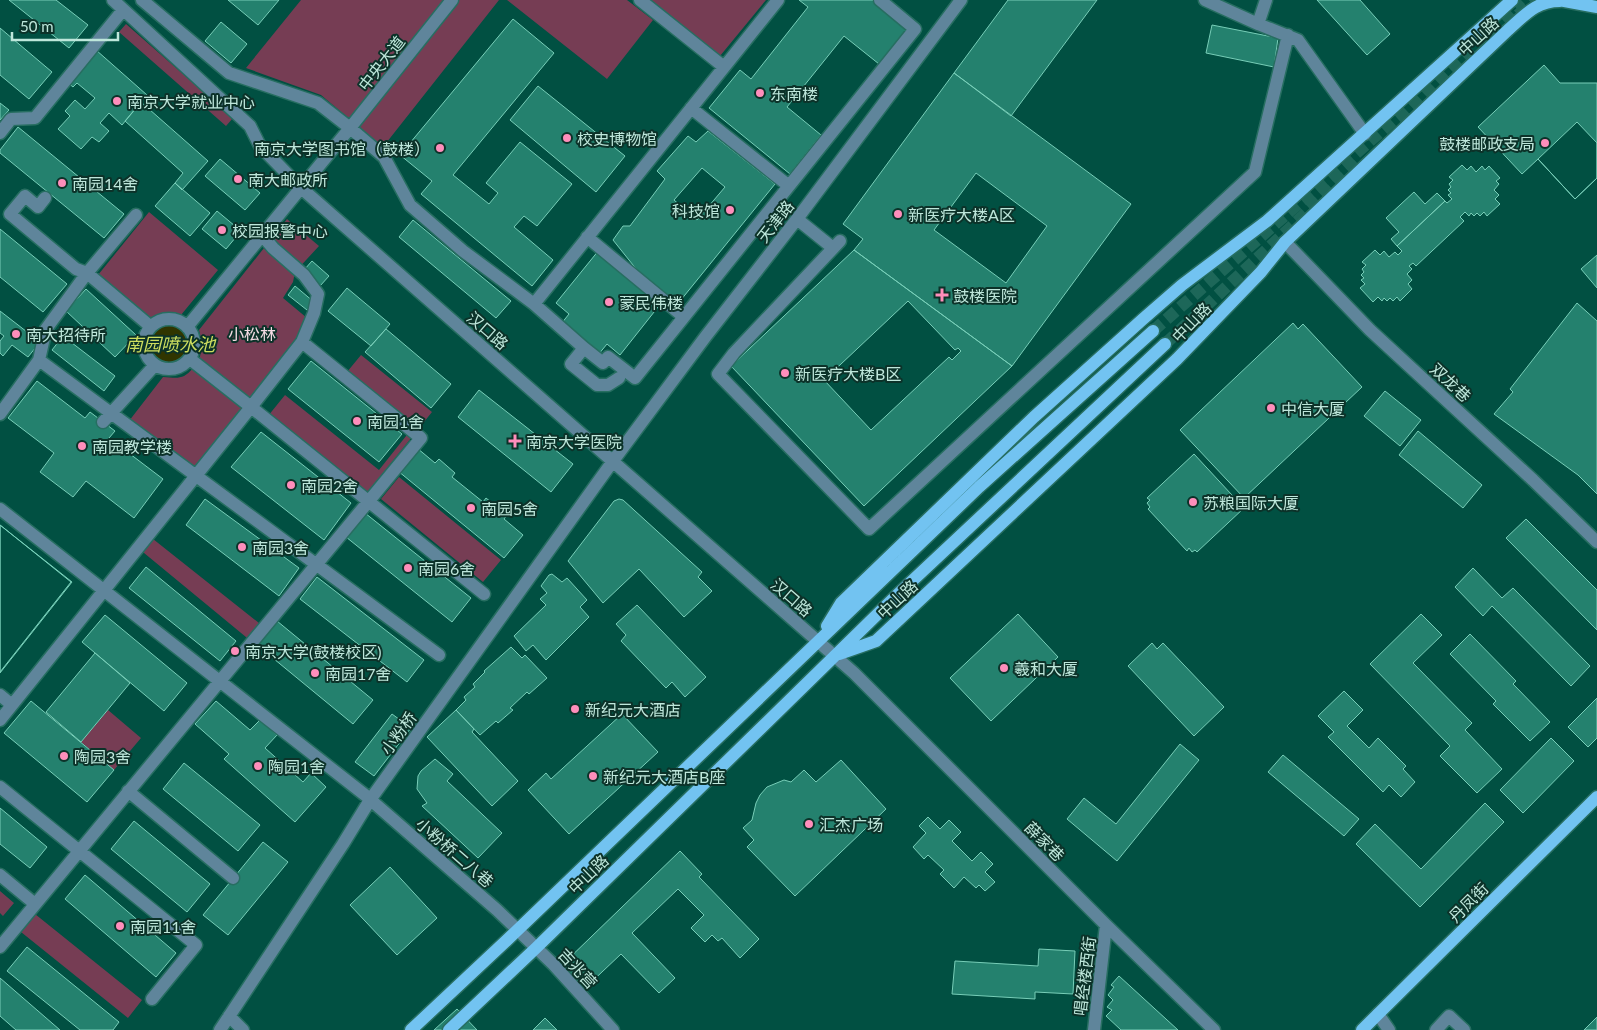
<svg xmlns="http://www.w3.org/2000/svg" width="1597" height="1030" viewBox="0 0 1597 1030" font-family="Lato,'Noto Sans SC',sans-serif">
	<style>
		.green { fill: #763d54 }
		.water { fill: #303500 }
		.building { fill: #24816e; stroke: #78ceb8; fill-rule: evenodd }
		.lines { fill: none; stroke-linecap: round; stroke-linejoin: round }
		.major-tunnel { stroke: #1d6759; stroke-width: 12; stroke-dasharray: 12 6; stroke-linecap: butt }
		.minor-casing { stroke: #276e61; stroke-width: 15 }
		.major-casing { stroke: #276e61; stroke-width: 15 }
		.minor { stroke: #5f859b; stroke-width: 12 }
		.major { stroke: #72c3f1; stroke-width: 12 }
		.poi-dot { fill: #fe8ebb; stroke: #0c3229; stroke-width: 2 }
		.labels { text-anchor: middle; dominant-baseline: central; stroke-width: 4; stroke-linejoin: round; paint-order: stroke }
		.street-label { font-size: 16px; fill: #bee7db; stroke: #0c3229 }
		.poi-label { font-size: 16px; fill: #bee7db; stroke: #0c3229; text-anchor: start }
		.park-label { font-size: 16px; fill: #f4dbe3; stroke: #0c3229 }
		.water-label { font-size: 18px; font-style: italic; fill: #cede5f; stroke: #0c3229 }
	</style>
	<rect width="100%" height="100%" fill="#015042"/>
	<path class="green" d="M301,0h198l-116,147 -62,-52 -75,-27z
		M507,0h120l26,20 -46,59z
		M651,0h115l-46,56z
		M126,24l107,94 -7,8 -107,-94z
		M149,212l69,58 -37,45c-12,-5 -21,-1 -32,5l-51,-45z
		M287,219l32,27 -24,26 -2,10 -10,16 24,20 -6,23 -50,63 -53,-42c5,-12 4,-20 1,-32z
		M361,355l71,57 -57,71 -9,14 -98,-81 17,-21 94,75 35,-44 -67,-54z
		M193,368l52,41 -49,61 -67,-49 34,-44c15,1 20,3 30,-9z
		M399,477l102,83 -18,22 -102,-83z
		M148,535l116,92 -12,15 -114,-94z
		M108,710l33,28 -27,32 -33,-28z
		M0,891l14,12 -11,13 -3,-3z
		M35,914l107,86 -14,18 -107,-86z"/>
	<path class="water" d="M150 344a20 20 0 1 1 40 0a20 20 0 1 1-40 0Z"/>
	<path class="building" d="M9,0h47l32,25 -19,23z
		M228,0h51l-21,25z
		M799,0h73l35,29 -28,35 -35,-28 -57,71 34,28 -31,39 -81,-66 31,-38 11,9 57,-72z
		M1008,0h89l-86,116 -57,-43z
		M1317,0h43l30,34 -23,21z
		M513,19l41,34 -101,122 36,29 9,-11 -12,-10 34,-41 52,42 -35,42 -13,-10 -10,11 39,33 -21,26 -111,-92 11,-13 -32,-26z
		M221,22l26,22 -16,19 -26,-22z
		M1212,25l66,13 -4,29 -68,-14z
		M0,28l52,44 -23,27 -29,-24z
		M96,50l51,45 -25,30 -13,-12 -9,10 9,8 -10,11 -7,-5 -11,12 -23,-20 12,-13 -5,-5 10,-11 10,9 10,-11 -18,-15 -4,4 -6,-5z
		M1544,65l16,18h37v95l-22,21 -37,-40 -16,15 -44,-47z
		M954,73l177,131 -119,162 -158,-116 9,-11 -20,-15zM976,173l71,53 -41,57 -72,-53z
		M538,86l87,70 -29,36 -86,-72z
		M141,102l67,59 -26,29 -7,-7 8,-10 -58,-52z
		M0,103l9,7 -9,10z
		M1577,122l20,21v35l-22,21 -37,-40z
		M18,127l106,87 -20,24 -104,-85v-3z
		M708,131l67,53 -99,122 -35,-31 -28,-35 10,-14h7l35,-47 -8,-8 31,-35 8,6zM702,168l23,19 -28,33 -23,-20z
		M220,159l40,34 -15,17 -40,-34z
		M1462,165l5,5 4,-4 5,6 6,-6 3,4 4,-4 11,12 -4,3 3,3 -5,6 5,5 -4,4 5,5 -13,12 -3,-4 -4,4 -3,-3 -3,3 -3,-3 -2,3 -4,-4 -5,5 4,4 -48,45 -3,-3 -4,3 3,3 -5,5 5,6 -4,4 4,5 -12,12 -3,-4 -4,4 -3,-3 -3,3 -3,-3 -2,3 -4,-4 -5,5 -13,-14 5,-4 -4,-4 3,-2 -3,-3 3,-3 -2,-3 4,-4 -4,-3 13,-12 5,5 4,-4 5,6 6,-5 3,3 4,-4 -5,-5 48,-45 2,2 5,-4 -4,-4 3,-2 -3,-3 3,-3 -2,-3 4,-4 -4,-3z
		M175,183l35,30 -20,23 -35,-30z
		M1414,192l11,12 12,-11 8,8 -48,45 -6,-7 8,-7 -13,-14z
		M217,211l24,20 -15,18 -24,-20z
		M413,220l98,81 -15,17 -97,-81z
		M0,229l67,55 -24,28 -43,-35z
		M599,250l63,52 -42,53 -13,-11 -9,11 -37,-31 8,-10 -13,-11z
		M854,250l158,116 -148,140 -133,-140zM908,301l47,49 3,-2 3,3 -9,9 -3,-3 -78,73 -47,-50z
		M1597,255v33l-16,-19z
		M312,261l17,15 -9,10 -16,-16z
		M295,286l19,16 -7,8 -19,-15z
		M347,288l43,36 -19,22 -43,-35z
		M86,289l50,46 -21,22 -49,-46z
		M1577,303l20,18v173l-19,-19 -84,-61 19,-22 -3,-3z
		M0,311l40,31 -12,15 -16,-12 -9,11 -3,-3v-12l4,-5 -4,-3z
		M1293,323l5,6 5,-5 59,63 -118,111 -64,-68z
		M386,329l65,55 -20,24 -66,-56z
		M63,336l52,40 -11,15 -52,-41z
		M311,361l91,73 -23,28 -91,-73z
		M37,381l48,37 5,-6 25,19 -6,7 54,41 -29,39 -48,-37 -13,16 -33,-25 14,-19 -46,-35z
		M479,390l94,74 -22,28 -93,-75z
		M1385,391l36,29 -21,26 -36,-30z
		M1418,431l64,54 -19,23 -64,-53z
		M261,432l90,71 -27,37 -93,-73z
		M417,448l18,15 4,-4 16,14 -3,4 31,25 3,-4 21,17 -3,4 19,16 -19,23 -106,-87z
		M1194,454l50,54 -47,44 -2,-2 -3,2 -3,-4 -2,3 -39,-42 2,-2 -3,-4 3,-3 -3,-2z
		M205,499l94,69 -20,28 -93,-71z
		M619,499l4,1 79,72 -4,5 14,14 -28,26 -45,-48 -36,34 -35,-42 46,-60z
		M365,513l106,85 -19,24 -106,-85z
		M1526,519l71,71v40l-91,-92z
		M0,525l72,57 -72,91z
		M0,525l71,57 -71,90z
		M146,567l90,74 -16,20 -91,-73z
		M1473,568l29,30 11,-10 77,78 -19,20 -79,-80 -9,10 -28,-29z
		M552,574l10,8 5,-4 20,22 -7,7 9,10 -43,43 -13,-15 -7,6 -12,-15 32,-31 -6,-6 7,-6 -6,-7 8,-11z
		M317,577l107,83 -17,22 -107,-83z
		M637,605l69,72 -21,20 -13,-15 -6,6 -45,-47 5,-6 -10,-11z
		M1018,614l40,43 -67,64 -41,-43z
		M1421,614l21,21 -29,28 59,60 -7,7 37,39 -25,24 -37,-37 10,-10 -80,-82z
		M105,615l82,68 -23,28 -82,-69z
		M277,621l96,79 -20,24 -96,-79z
		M1470,634l46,47 -3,3 37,38 -20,19 -37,-37 3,-3 -46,-47z
		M1152,643l5,6 6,-6 61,64 -30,29 -66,-70z
		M511,647l11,11 3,-3 22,23 -18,16 -2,-2 -17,16 3,2 -15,13 -2,-2 -16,14 -24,-25 10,-10 -2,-3 11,-10 -2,-3 12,-12 -1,-1z
		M95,653l35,30 -49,59 -35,-30z
		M1344,691l19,19 -16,16 22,22 9,-10 28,28 -3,3 12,13 -14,15 -12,-12 -6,7 -55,-55 6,-5 -16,-16z
		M1597,698v40l-9,9 -20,-20z
		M31,701l83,69 -27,32 -83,-69z
		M216,701l34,29 10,-10 17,15 -12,13 38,34 8,-9 15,14 -31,35 -71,-63 5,-5 -34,-30z
		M456,710l18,19 -2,3 46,49 -26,25 -65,-69z
		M392,714l19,14 -37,48 -19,-14z
		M622,714l36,38 -89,82 -41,-44 18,-17 5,6z
		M1551,738l23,23 -51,52 -23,-23z
		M1180,744l19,16 -82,101 -50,-42 17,-21 32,26z
		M1283,755l76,64 -15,17 -76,-64z
		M435,759l18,15 -6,7 55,52 -24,25 -56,-52 5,-3 -10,-14 1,-13 3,-5z
		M841,760l45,49 -91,87 -48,-49 7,-7 -11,-12 9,-8 4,-17 4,-8 7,-8 17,-7 7,2 13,-12 12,12z
		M184,763l76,62 -22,26 -75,-62z
		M1485,803l19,19 -84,85 -64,-63 19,-20 46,45z
		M0,808l47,39 -17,21 -30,-24z
		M928,817l12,12 9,-9 12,12 -9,9 20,20 9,-9 12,12 -8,8 10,10 -10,9 -6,-6 -3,3 -12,-11 -10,11 -14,-14 4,-4 -16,-15 -4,4 -11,-12 13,-14 -7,-7z
		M134,821l76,63 -23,28 -76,-63z
		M263,842l25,20 -60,73 -25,-20z
		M680,851l22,23 -3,3 60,62 -19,19 -18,-20 -4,3 -6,-6 -7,7 -14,-14 13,-13 -26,-26 -46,44 43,45 -16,15 -38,-39 -37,35 -23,-23z
		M390,867l47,51 -40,37 -47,-50z
		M85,875l91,78 -20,24 -91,-78z
		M27,947l92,75 -6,8h-33l-73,-59z
		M1039,949l36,2 -2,43 -38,-2v7l-83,-5 3,-33 83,5z
		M1119,976l59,54h-57l-15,-14 6,-6 -5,-3 6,-7 -5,-5 6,-8 -3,-2z
		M0,978l60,52h-44l-16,-14z
		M457,1009l20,21h-43z
		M1597,1017v13h-13z
		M545,1018l12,12h-24z"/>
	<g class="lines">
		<path class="major-tunnel" d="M1518,15l16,-15
			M1153,331l248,-217 120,-114
			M1165,344l196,-182"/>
		<g class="minor-casing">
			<path id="minor" d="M113,0l137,126 10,20 40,41 554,486 252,252 108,105
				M142,0l87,73 89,30 32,25 34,29 26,48 53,46 71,53 50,44 -13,16 26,21h11l11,-7
				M640,0l84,67
				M1205,0l53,24
				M1266,0l-8,24 40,16 67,94
				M691,108l98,78
				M0,133l11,-14 24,-1 88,-108
				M45,198l-7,9 -13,-11 -15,18 66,55 11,4 63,53
				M797,219l36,29
				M262,235l11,13 31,27 14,19 -4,19 -12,29 -51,65 233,187
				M587,237l97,80
				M840,241l-106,112 -16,21 151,155 386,-357 33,-137
				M1285,242l85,88 163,150 64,62
				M534,304l244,-304
				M144 344a25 25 0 1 1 50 0a25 25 0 1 1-50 0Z
				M187,327l163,-199 102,-128
				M584,348l19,15 5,-6 27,21 280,-349 -35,-29
				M39,360l400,295
				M0,414l39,-54 7,-31 41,-56 49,-58
				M103,422l52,-57
				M0,509l365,286 132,115 56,54 60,66
				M0,695l12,10
				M0,720l251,-313 -61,-48
				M0,787l196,158 -44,54
				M128,791l105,87
				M0,875l35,29
				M0,947l421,-509 -119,-96
				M1378,1014l11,16
				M229,1016l14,14
				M220,1030l123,-186 27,-44 243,-339 93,-125 91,-117 164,-219
				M1094,1030l12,-105
				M1436,1030l13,-14 15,14"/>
		</g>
		<g class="major-casing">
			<path id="major" d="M1559,0l38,7
				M827,626l14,-23 193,-186 109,-98 39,-34 85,-64 245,-221
				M839,654l37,-13 301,-282 84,-87 24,-30 223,-212c17,-15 28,-29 52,-29
				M411,1030l95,-89 473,-454 174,-156
				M449,1030l87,-82 360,-352 269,-252
				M1362,1030l235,-233"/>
		</g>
		<use href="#minor" class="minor"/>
		<use href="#major" class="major"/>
	</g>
	<g class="poi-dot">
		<circle cx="760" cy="93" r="5"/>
		<circle cx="117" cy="101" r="5"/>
		<circle cx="567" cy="138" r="5"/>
		<circle cx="1545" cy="143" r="5"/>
		<circle cx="440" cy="148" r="5"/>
		<circle cx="238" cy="179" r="5"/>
		<circle cx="62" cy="183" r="5"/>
		<circle cx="730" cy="210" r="5"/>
		<circle cx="898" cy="214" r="5"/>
		<circle cx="222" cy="230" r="5"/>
		<path d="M939.5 287.5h5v5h5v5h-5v5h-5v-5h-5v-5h5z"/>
		<circle cx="609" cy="302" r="5"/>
		<circle cx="16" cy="334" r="5"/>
		<circle cx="785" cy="373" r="5"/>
		<circle cx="1271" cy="408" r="5"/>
		<circle cx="357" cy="421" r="5"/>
		<path d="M512.5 433.5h5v5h5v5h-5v5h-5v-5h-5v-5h5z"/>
		<circle cx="82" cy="446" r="5"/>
		<circle cx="291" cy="485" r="5"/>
		<circle cx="1193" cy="502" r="5"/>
		<circle cx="471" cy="508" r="5"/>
		<circle cx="242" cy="547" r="5"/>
		<circle cx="408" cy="568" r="5"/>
		<circle cx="235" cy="651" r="5"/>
		<circle cx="1004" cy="668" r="5"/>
		<circle cx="315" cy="673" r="5"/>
		<circle cx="575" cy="709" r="5"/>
		<circle cx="64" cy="756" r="5"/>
		<circle cx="258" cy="766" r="5"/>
		<circle cx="593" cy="776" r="5"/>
		<circle cx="809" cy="824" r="5"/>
		<circle cx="120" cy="926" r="5"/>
	</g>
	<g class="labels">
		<g class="street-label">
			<text transform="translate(1478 36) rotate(-43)">中山路</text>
			<text transform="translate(381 63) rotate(-52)">中央大道</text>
			<text transform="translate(775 221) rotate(-52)">天津路</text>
			<text transform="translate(1191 322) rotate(-46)">中山路</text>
			<text transform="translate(488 330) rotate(41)">汉口路</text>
			<text transform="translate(1451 382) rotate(43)">双龙巷</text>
			<text transform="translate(792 597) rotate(41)">汉口路</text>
			<text transform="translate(897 599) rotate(-43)">中山路</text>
			<text transform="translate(398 733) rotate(-54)">小粉桥</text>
			<text transform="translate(1045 841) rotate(45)">薛家巷</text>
			<text transform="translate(455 852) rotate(41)">小粉桥二八巷</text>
			<text transform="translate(588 874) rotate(-44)">中山路</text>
			<text transform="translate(1468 902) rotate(-45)">丹凤街</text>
			<text transform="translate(578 968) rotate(47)">吉兆营</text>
			<text transform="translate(1084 976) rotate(-83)">唱经楼西街</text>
		</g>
		<g class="poi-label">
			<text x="770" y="93">东南楼</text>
			<text x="127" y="101">南京大学就业中心</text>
			<text x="577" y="138">校史博物馆</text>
			<text x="1535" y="143" text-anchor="end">鼓楼邮政支局</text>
			<text x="430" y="148" text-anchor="end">南京大学图书馆（鼓楼）</text>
			<text x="248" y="179">南大邮政所</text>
			<text x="72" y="183">南园14舍</text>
			<text x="720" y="210" text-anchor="end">科技馆</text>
			<text x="908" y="214">新医疗大楼A区</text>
			<text x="232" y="230">校园报警中心</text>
			<text x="953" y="295">鼓楼医院</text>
			<text x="619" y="302">蒙民伟楼</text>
			<text x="26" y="334">南大招待所</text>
			<text x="795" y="373">新医疗大楼B区</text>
			<text x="1281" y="408">中信大厦</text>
			<text x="367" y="421">南园1舍</text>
			<text x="526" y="441">南京大学医院</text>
			<text x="92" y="446">南园教学楼</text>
			<text x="301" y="485">南园2舍</text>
			<text x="1203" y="502">苏粮国际大厦</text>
			<text x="481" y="508">南园5舍</text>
			<text x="252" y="547">南园3舍</text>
			<text x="418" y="568">南园6舍</text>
			<text x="245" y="651">南京大学(鼓楼校区)</text>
			<text x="1014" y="668">羲和大厦</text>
			<text x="325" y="673">南园17舍</text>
			<text x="585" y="709">新纪元大酒店</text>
			<text x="74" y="756">陶园3舍</text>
			<text x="268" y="766">陶园1舍</text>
			<text x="603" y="776">新纪元大酒店B座</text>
			<text x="819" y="824">汇杰广场</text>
			<text x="130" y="926">南园11舍</text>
		</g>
		<g class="park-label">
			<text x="252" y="333">小松林</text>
		</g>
		<g class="water-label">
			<text x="170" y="344">南园喷水池</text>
		</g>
	</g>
	<path d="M12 32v8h106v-8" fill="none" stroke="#bee7db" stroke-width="2.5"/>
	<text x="20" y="32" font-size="15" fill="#bee7db" stroke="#0c3229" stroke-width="4" paint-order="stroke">50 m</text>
</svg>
